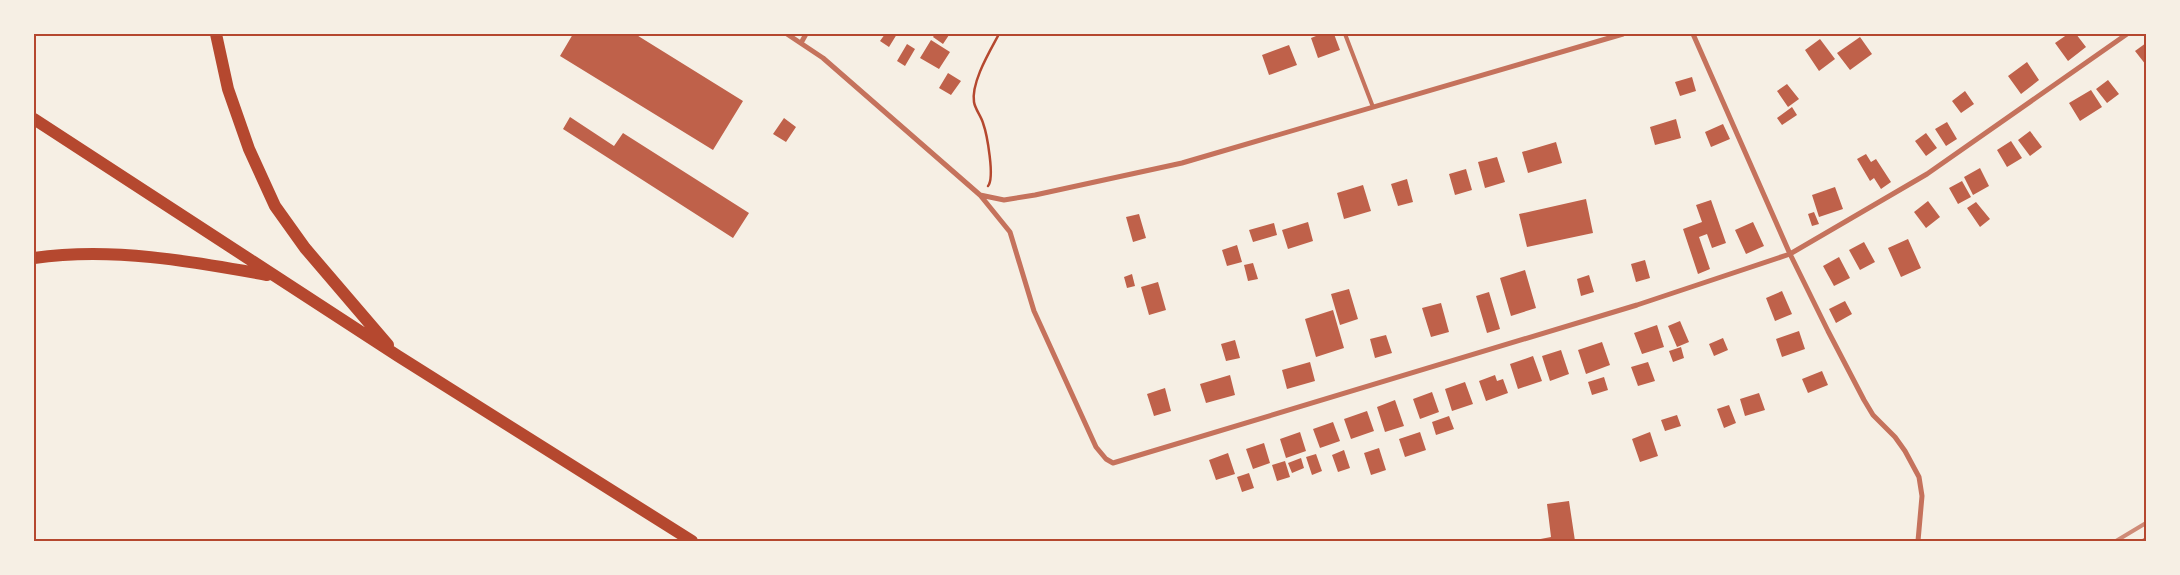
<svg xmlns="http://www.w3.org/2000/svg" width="2180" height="575" viewBox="0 0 2180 575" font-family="'Noto Sans',sans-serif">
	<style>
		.building { fill: #bf614a }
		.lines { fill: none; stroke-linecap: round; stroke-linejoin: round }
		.path { stroke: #b5482f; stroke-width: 2.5 }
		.service { stroke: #c5725c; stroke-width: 4 }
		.minor { stroke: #c5725c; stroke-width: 5 }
		.primary { stroke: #b5482f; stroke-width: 12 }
		.rail { stroke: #cf8b77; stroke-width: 4 }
		.neatline { fill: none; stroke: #b5482f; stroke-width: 2 }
	</style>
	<rect width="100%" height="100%" fill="#f6efe4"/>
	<path class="building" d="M573,34h62l108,67 -30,49 -153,-94z
		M885,34h12l-8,13 -9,-6z
		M935,34h12l2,1 -6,9 -10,-7z
		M1321,34h13l6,16 -22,8 -7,-20z
		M2068,34h8l10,13 -18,14 -13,-18z
		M1860,37l12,17 -22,16 -13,-17z
		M1820,39l15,20 -16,12 -14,-21z
		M931,40l19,12 -11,17 -19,-11z
		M2146,43v22l-11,-14z
		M907,44l8,5 -10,17 -8,-5z
		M1289,45l8,20 -28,10 -7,-20z
		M2027,62l12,18 -18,14 -13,-18z
		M948,73l13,8 -10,14 -12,-7z
		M1692,77l4,14 -16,5 -5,-14z
		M2108,80l11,14 -12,9 -11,-14z
		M1787,84l12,15 -11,8 -11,-16z
		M2091,90l11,17 -22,14 -11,-18z
		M1965,91l9,13 -13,9 -9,-12z
		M1792,107l5,8 -15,10 -5,-7z
		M570,117l44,29 9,-13 126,80 -16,25 -170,-109z
		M784,118l12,9 -10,15 -13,-8z
		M1676,119l5,19 -26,7 -5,-18z
		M1947,122l10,17 -11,7 -11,-17z
		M1723,124l7,15 -19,8 -6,-15z
		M2030,131l12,16 -12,9 -12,-16z
		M1926,133l11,15 -11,8 -11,-15z
		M2011,141l11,17 -15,9 -10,-17z
		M1556,142l6,21 -34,10 -6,-21z
		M1866,154l5,8 5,-3 15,23 -10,7 -7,-11 -4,3 -13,-22z
		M1497,157l8,25 -20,6 -7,-26z
		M1980,168l9,18 -16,9 -9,-18z
		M1466,169l6,21 -17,5 -6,-21z
		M1407,179l6,23 -15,4 -7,-22z
		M1962,181l9,16 -13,7 -9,-16z
		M1363,185l8,26 -27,8 -7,-26z
		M1835,187l8,22 -24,8 -7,-22z
		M1586,199l7,34 -66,14 -8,-33z
		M1711,200l15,43 -14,5 -5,-14 -8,3 11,32 -12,5 -15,-45 19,-7 -6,-17z
		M1928,201l12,16 -14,11 -12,-16z
		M1976,202l14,17 -10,8 -13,-19z
		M1814,212l5,12 -7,2 -4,-12z
		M1139,214l7,24 -13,4 -7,-25z
		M1308,222l5,19 -25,8 -6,-19z
		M1753,222l11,24 -18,8 -11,-24z
		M1274,223l3,12 -24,7 -4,-12z
		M1908,239l13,29 -20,9 -13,-29z
		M1864,242l11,20 -15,8 -11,-20z
		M1237,245l5,17 -15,4 -5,-16z
		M1839,257l11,21 -16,8 -11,-20z
		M1645,260l5,18 -14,4 -5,-18z
		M1253,263l5,16 -10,2 -4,-16z
		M1525,270l11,38 -25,8 -11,-38z
		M1132,274l3,12 -8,2 -3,-11z
		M1589,275l5,17 -13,4 -4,-17z
		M1158,282l8,28 -17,5 -8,-28z
		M1349,289l9,30 -18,6 -9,-31z
		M1782,291l10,23 -17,7 -9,-23z
		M1489,292l11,37 -13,4 -11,-37z
		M1845,301l7,13 -16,9 -7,-14z
		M1441,303l8,29 -18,5 -9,-29z
		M1333,310l11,38 -28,9 -11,-38z
		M1680,321l9,21 -12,5 -9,-21z
		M1657,325l7,22 -22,7 -8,-21z
		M1799,331l6,18 -23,8 -6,-18z
		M1386,335l6,18 -17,5 -5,-19z
		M1723,338l5,12 -14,6 -5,-12z
		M1235,340l5,18 -14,3 -5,-17z
		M1602,342l8,23 -24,9 -8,-24z
		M1681,347l3,11 -11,4 -4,-11z
		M1561,350l8,24 -19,7 -8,-25z
		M1533,356l9,25 -24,8 -8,-25z
		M1310,362l5,19 -28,8 -5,-19z
		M1648,362l7,19 -17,5 -7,-19z
		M1822,371l6,14 -20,8 -6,-14z
		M1230,375l5,20 -29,8 -6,-19z
		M1495,375l2,6 6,-2 5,14 -22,8 -7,-20z
		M1604,377l4,13 -16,5 -4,-13z
		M1465,382l8,22 -21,7 -7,-22z
		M1165,388l6,23 -17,5 -7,-22z
		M1432,392l7,20 -19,7 -7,-20z
		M1759,393l6,17 -20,6 -5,-17z
		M1395,400l9,26 -19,6 -8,-25z
		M1729,405l7,18 -12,5 -7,-19z
		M1367,411l7,20 -23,8 -7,-20z
		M1677,415l4,11 -16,5 -4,-11z
		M1449,416l5,13 -18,6 -4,-13z
		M1333,422l7,19 -20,7 -7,-19z
		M1300,432l6,19 -20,7 -6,-19z
		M1420,432l6,18 -21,7 -6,-18z
		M1650,432l8,24 -18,6 -8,-23z
		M1264,443l6,20 -17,6 -7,-20z
		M1379,448l7,22 -15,5 -7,-22z
		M1344,450l6,18 -12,4 -6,-17z
		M1228,453l7,21 -19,6 -7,-20z
		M1316,454l6,17 -10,4 -6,-18z
		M1301,458l3,10 -12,5 -4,-10z
		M1285,461l5,16 -13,4 -5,-16z
		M1249,473l5,15 -12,4 -5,-15z
		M1569,501l6,40h-45l21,-4 -4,-33z"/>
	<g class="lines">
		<path class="path" d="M988,186c7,-8 -1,-52 -5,-63 -2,-7 -8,-14 -9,-21 -3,-20 16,-51 25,-68"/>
		<path class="service" d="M1345,34l28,73"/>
		<path class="minor" d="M787,34l36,24 157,137 30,37 24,79 62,136 10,12 7,4 524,-158 153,-51 137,-80 200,-140
			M1693,34l97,220 38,77 36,69 9,15 22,22 10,14 14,26 3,19 -4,45
			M801,43l5,-9
			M980,195l24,5 31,-5 147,-32 441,-129"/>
		<path class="primary" d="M216,34l12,55 21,60 26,57 30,42 83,97
			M34,119l364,237 294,185
			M34,258c78,-11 156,3 233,17"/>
		<path class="rail" d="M2116,541l30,-18
			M2143,541l3,-2"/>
	</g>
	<rect width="2180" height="575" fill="none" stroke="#f6efe4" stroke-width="70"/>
	<rect x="35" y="35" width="2110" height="505" class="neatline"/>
</svg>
